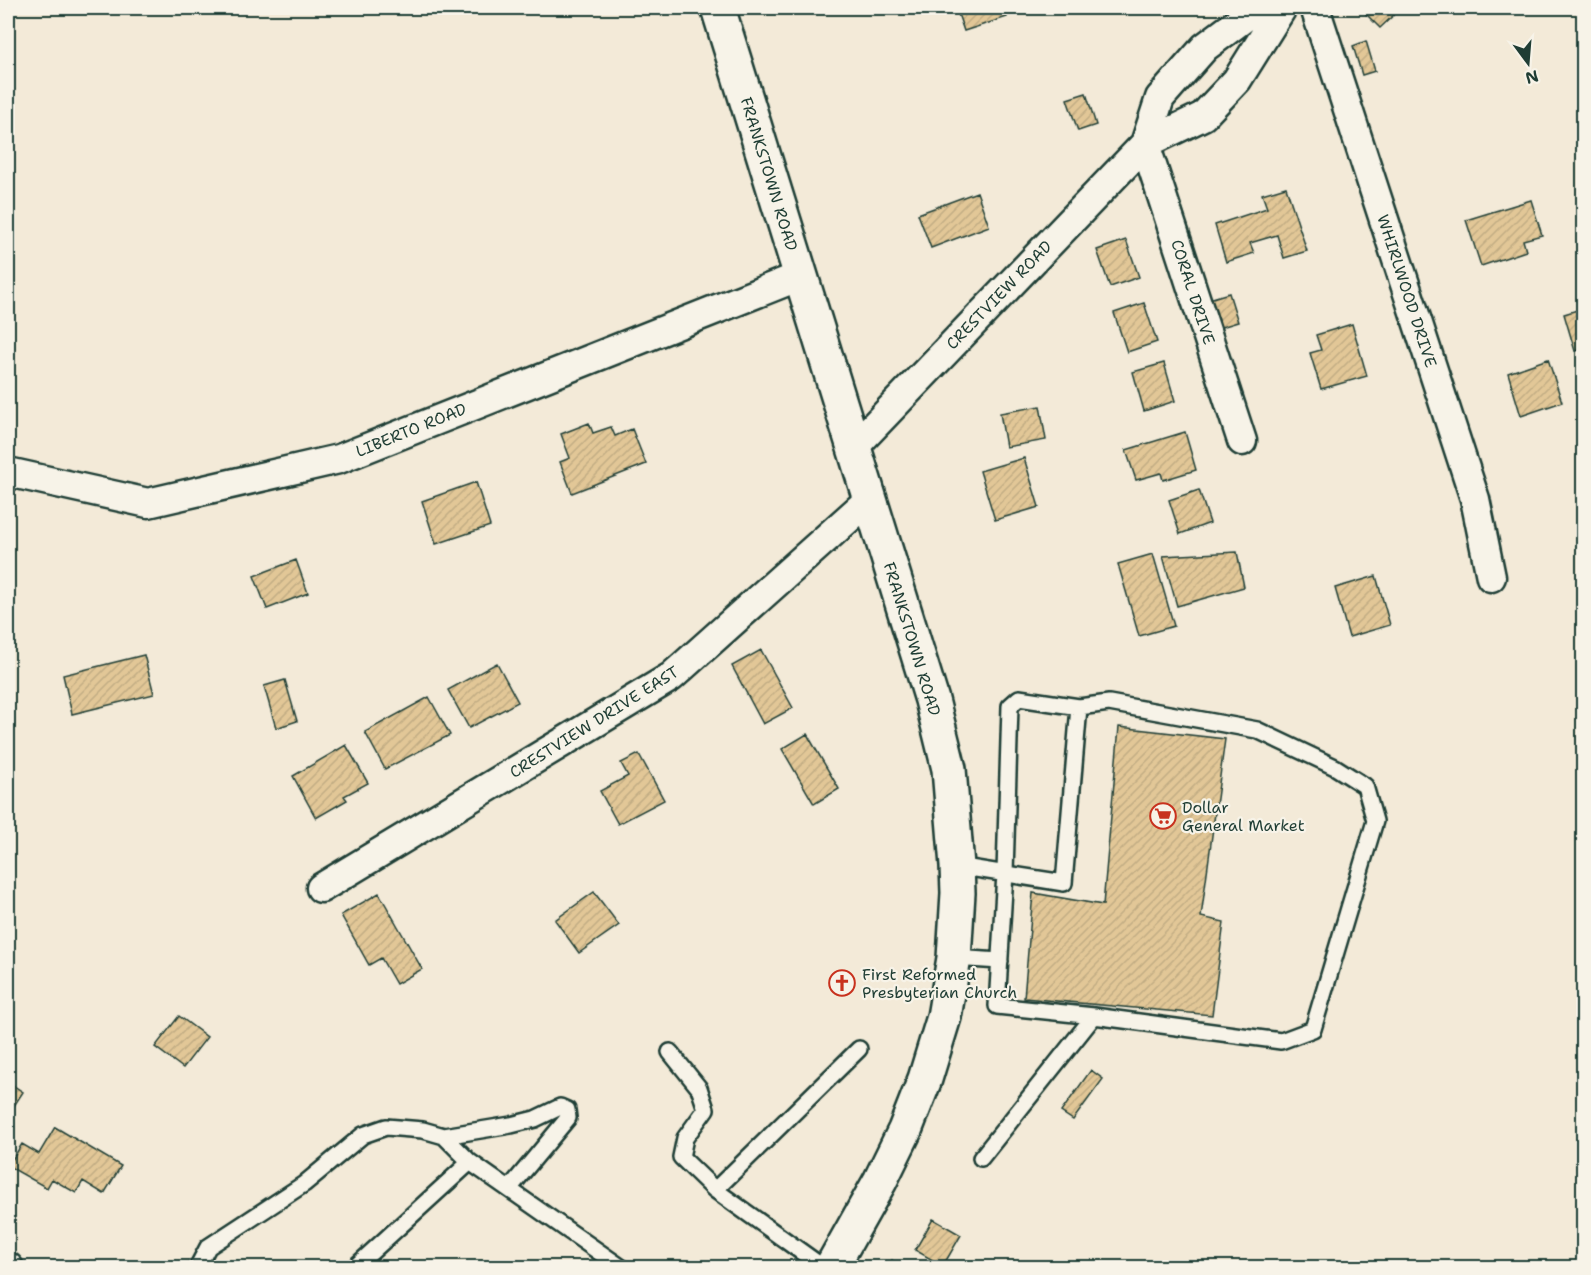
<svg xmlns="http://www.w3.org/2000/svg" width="1591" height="1275" viewBox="0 0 1591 1275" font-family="'Shantell Sans',sans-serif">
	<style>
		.building { fill: url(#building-hatch); stroke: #1f3d34; stroke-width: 1.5 }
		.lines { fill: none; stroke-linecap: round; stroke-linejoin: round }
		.service-casing { stroke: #1f3d34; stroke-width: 20 }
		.minor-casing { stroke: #1f3d34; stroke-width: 33 }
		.primary-casing { stroke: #1f3d34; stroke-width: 38 }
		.service { stroke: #f7f3e8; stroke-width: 15 }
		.minor { stroke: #f7f3e8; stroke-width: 28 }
		.primary { stroke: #f7f3e8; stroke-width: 33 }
		.labels { text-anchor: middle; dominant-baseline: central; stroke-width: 4.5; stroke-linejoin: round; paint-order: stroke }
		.street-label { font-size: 16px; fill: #1f3d34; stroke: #f7f3e8 }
		.poi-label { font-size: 16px; fill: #1f3d34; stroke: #f7f3e8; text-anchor: start }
	</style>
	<defs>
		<pattern id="building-hatch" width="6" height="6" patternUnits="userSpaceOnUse" patternTransform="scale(1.5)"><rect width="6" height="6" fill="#e2c797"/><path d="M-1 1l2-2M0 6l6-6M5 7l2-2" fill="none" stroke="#c1ac83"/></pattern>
	</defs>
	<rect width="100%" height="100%" fill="#f3ead8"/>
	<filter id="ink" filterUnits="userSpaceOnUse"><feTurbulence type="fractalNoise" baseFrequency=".0167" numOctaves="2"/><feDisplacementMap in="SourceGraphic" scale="12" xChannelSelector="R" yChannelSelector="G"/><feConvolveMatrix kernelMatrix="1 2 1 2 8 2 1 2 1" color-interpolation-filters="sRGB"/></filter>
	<g filter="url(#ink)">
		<path class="building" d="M956,8h48l3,9 -43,14z
			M1360,8h41l-21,20z
			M1366,41l9,30 -13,4 -9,-29z
			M1086,93l10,32 -18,6 -11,-32z
			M1286,187l21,64 -23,7 -7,-23 -27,8 4,10 -28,9 -11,-37 52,-17 -5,-14z
			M977,192l12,34 -58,22 -13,-34z
			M1531,200l11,35 -19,5 3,11 -45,15 -15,-46z
			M1126,240l13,37 -29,10 -13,-37z
			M1229,293l9,29 -20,6 -9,-29z
			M1144,303l13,39 -30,10 -13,-39z
			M1584,308v41l-9,2 -11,-37z
			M1352,324l15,52 -46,13 -11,-36 11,-3 -5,-15z
			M1548,359l14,43 -41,14 -13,-43z
			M1164,363l11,38 -31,10 -11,-39z
			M1040,406l6,34 -40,7 -6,-34z
			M589,423l4,10 18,-6 4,9 17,-7 14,35 -74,29 -12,-31 10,-4 -9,-24z
			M1185,432l11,38 -33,10 -2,-7 -25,7 -10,-30z
			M1024,458l15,49 -44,13 -15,-49z
			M476,482l14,44 -54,18 -14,-43z
			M1199,490l11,33 -30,11 -11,-34z
			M1237,552l7,35 -67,19 -14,-50z
			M1153,554l21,72 -35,10 -21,-72z
			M296,560l12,33 -41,16 -13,-33z
			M1376,576l14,49 -41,12 -14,-49z
			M761,650l32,58 -30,16 -31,-58z
			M144,655l10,39 -82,20 -9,-39z
			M497,663l21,39 -49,26 -21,-38z
			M285,680l12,41 -21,7 -12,-42z
			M429,697l21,38 -65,34 -20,-37z
			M1119,727l106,12 -24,178 23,5 -12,93 -188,-17 9,-105 70,12z
			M807,734l32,55 -25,15 -32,-55z
			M346,745l22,38 -24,13 3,4 -31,18 -23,-42z
			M639,754l25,46 -46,24 -18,-33 28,-15 -7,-13z
			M594,892l25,33 -40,28 -24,-33z
			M379,893l43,76 -26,15 -15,-26 -12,7 -28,-50z
			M179,1016l28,21 -24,31 -28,-21z
			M1091,1070l12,9 -30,41 -12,-8z
			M8,1082l15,10 -15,23z
			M55,1127l66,39 -17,28 -21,-13 -7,12 -24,-14 -5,9 -39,-22 14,-22 17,10z
			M933,1219l28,16 -18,31 -28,-16z
			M892,1260l12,8h-16z"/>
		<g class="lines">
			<g class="service-casing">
				<path id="service" d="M1079,707l30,-4 148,27 78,37 30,19 10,35 -62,208 -32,12 -187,-25
					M957,866l107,17 15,-176 -60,-9 -9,8 -5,167 -8,133 97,10 -113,142
					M954,958l46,3
					M670,1052l29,36 7,21 -21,29 -4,19 34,33
					M444,1136l26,26
					M197,1268l11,-21 96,-63 59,-49 23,-8 37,3 21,6 67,-11 24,-6 25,-12 7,3 1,8 -59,71
					M354,1268l116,-106 152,106
					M824,1268l-109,-78 144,-141"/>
			</g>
			<g class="minor-casing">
				<path id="minor" d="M1315,8l160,491 16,78
					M1145,144l97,297
					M1145,144l15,-46 45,-51 52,-39
					M854,447l291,-303 58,-28 34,-36 45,-72
					M8,472l140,31 191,-44 461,-183
					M321,888l350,-211 199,-178
					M8,1267l1,1"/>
			</g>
			<g class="primary-casing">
				<path id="primary" d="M718,8l214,692 17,69 8,97 1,27 -4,65 -10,59 -19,62 -20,51 -25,51 -49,87"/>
			</g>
			<use href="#service" class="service"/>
			<use href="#minor" class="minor"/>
			<use href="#primary" class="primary"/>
		</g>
	</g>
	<defs>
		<g id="supermarket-ring" transform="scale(1.35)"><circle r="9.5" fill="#f7f3e8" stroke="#c8321e" stroke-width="1.5"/><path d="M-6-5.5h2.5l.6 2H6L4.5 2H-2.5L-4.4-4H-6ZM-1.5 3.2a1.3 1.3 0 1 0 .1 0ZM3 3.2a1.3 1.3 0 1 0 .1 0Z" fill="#c8321e"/></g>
		<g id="church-ring" transform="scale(1.35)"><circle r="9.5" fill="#f7f3e8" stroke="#c8321e" stroke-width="1.5"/><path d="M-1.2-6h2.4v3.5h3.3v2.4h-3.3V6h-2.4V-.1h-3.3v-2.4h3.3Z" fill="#c8321e"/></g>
	</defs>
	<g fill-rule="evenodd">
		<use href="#supermarket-ring" x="1163" y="816"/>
		<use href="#church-ring" x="842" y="983"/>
	</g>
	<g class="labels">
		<g class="street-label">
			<text transform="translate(769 174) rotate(73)">FRANKSTOWN ROAD</text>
			<text transform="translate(1407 291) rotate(72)">WHIRLWOOD DRIVE</text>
			<text transform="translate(1193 292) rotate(72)">CORAL DRIVE</text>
			<text transform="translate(999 295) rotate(-46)">CRESTVIEW ROAD</text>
			<text transform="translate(411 430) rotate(-22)">LIBERTO ROAD</text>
			<text transform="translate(912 639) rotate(73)">FRANKSTOWN ROAD</text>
			<text transform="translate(594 722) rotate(-32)">CRESTVIEW DRIVE EAST</text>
		</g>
		<g class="poi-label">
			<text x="1182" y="807">Dollar<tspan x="1182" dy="18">General Market</tspan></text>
			<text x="862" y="974">First Reformed<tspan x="862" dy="18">Presbyterian Church</tspan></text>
		</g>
	</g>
	<rect width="1591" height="1275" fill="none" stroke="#f7f3e8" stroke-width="30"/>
	<rect x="15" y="15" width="1561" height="1245" fill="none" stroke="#1f3d34" stroke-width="2" filter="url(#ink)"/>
	<g transform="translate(1528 63) rotate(164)" stroke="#f7f3e8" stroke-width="4.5" paint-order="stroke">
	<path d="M0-4.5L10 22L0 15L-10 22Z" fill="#1f3d34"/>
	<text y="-9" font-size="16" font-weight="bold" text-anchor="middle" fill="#1f3d34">N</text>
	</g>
</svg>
